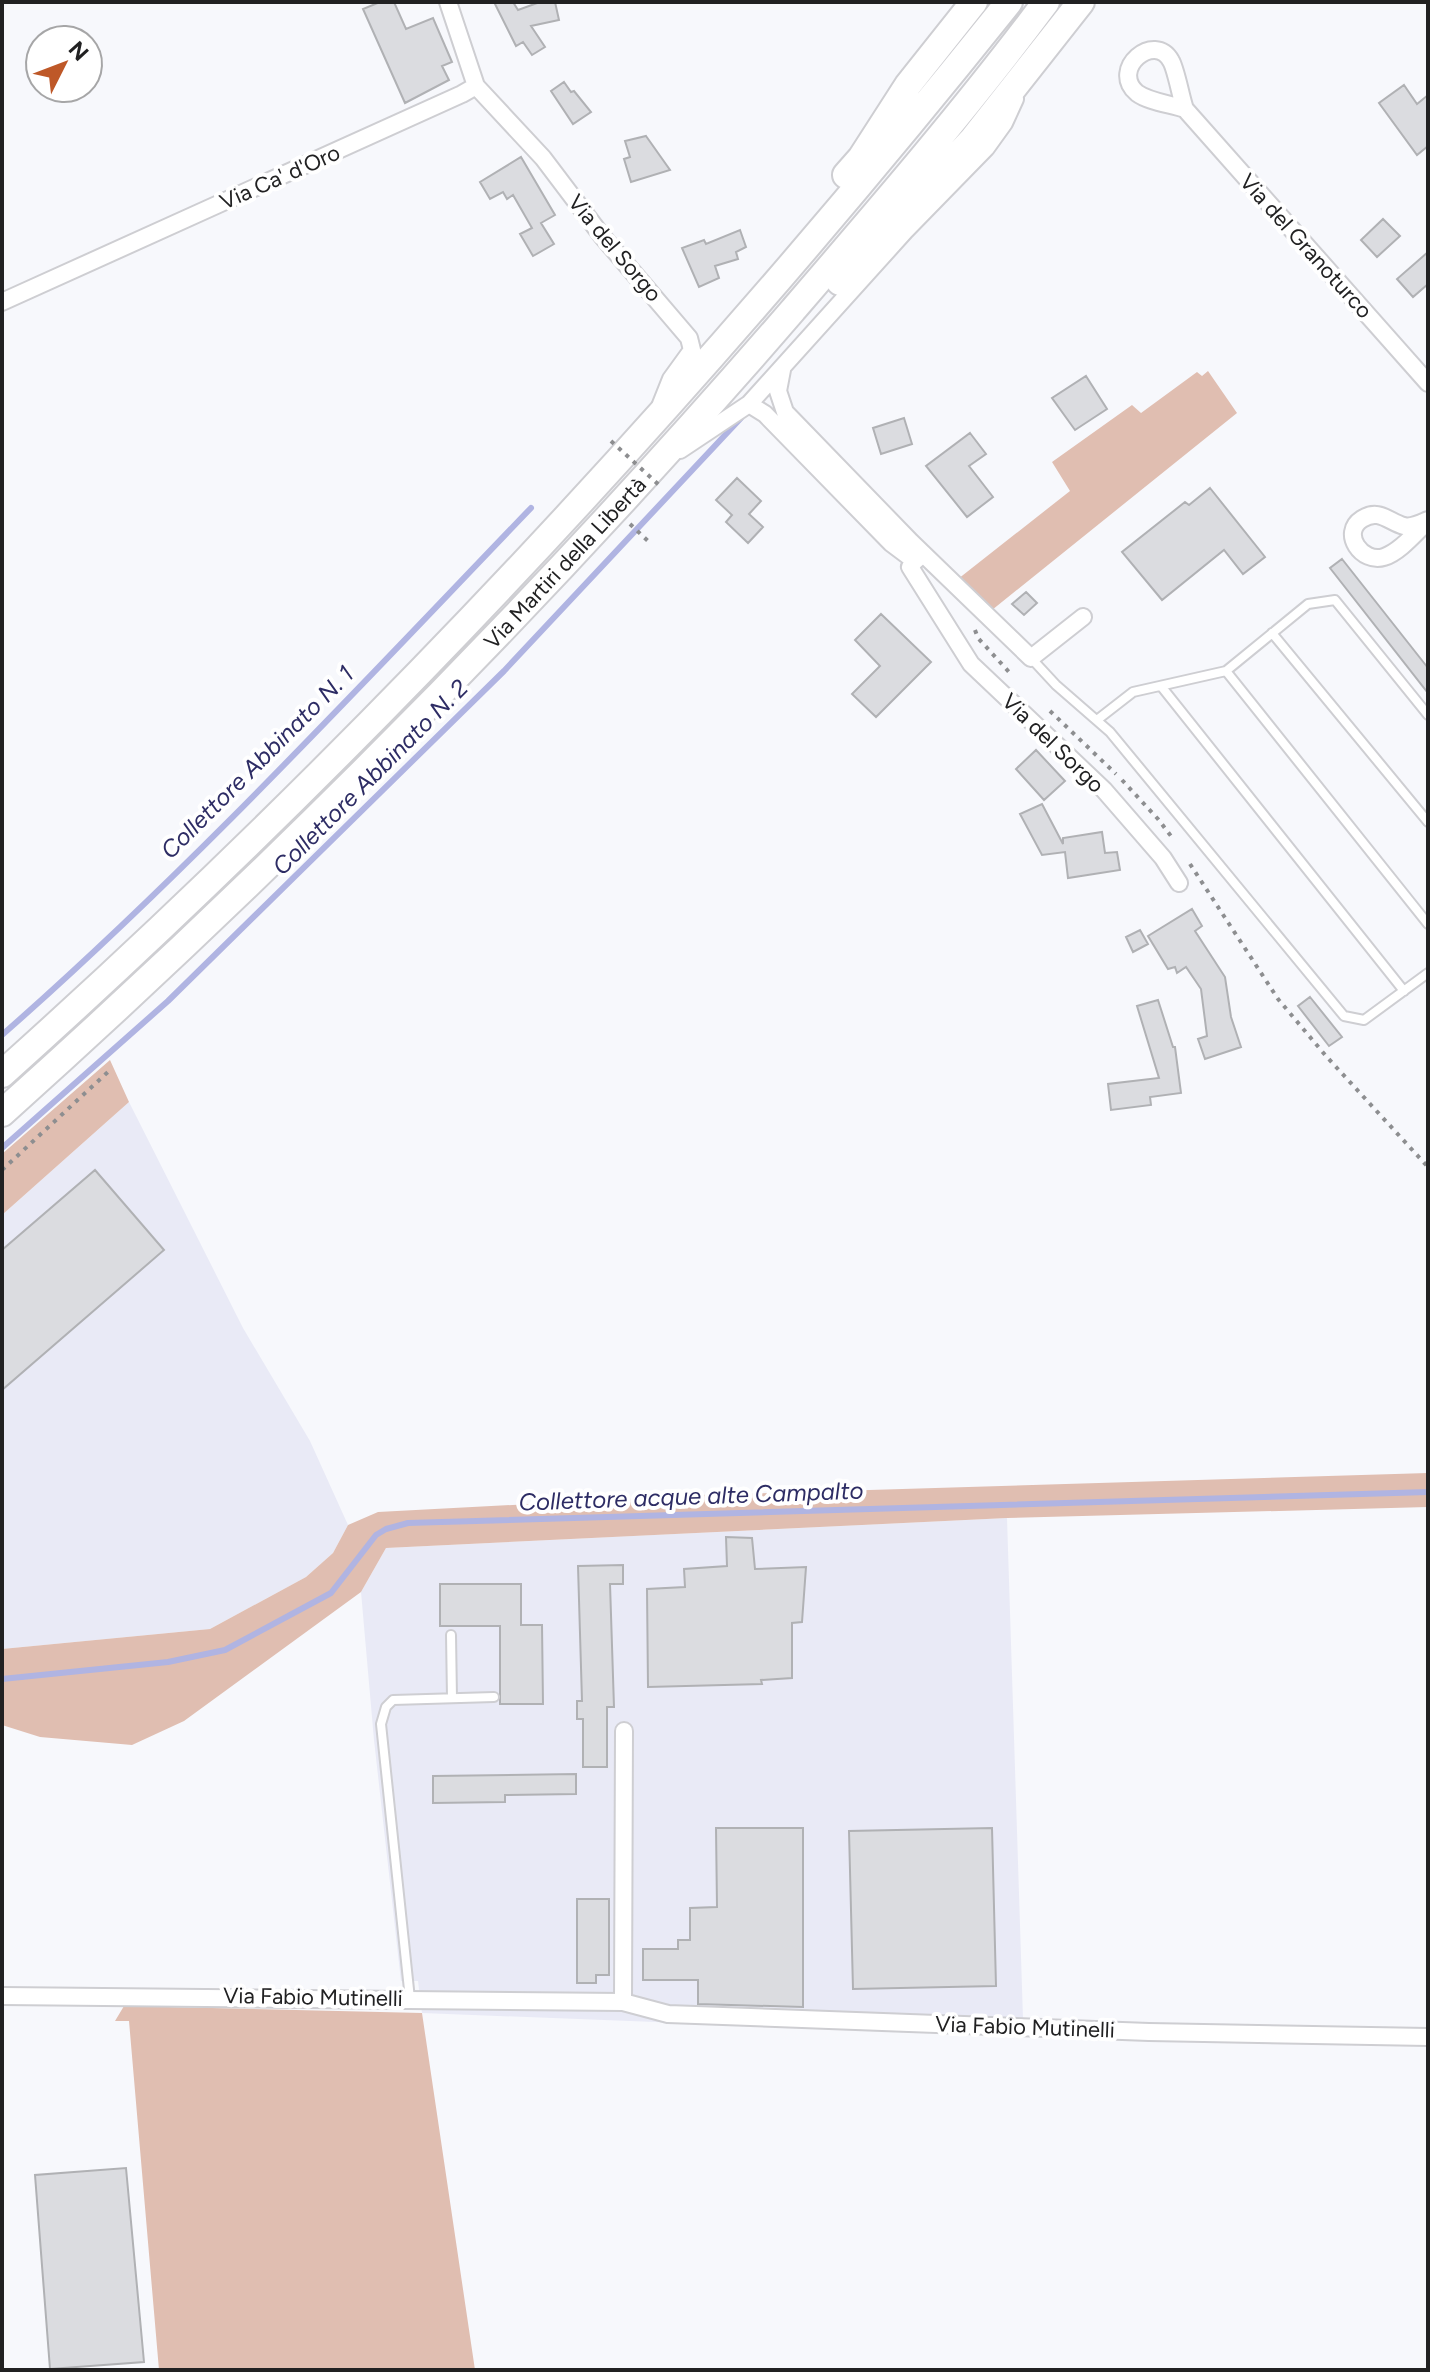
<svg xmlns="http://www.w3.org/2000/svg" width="1430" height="2372" viewBox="0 0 1430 2372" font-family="Figtree,sans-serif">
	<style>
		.built { fill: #e9eaf6 }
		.green { fill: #e0beb1 }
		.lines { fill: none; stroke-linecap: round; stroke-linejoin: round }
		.stream { stroke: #b0b4e2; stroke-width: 6 }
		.building { fill: #dbdce0; stroke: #b0b1b4; stroke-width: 2 }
		.service-casing { stroke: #ceced2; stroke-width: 12 }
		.minor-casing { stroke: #ceced2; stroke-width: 20 }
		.primary-casing { stroke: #ceced2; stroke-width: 30 }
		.path { stroke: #8d8e90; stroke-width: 4; stroke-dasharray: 4 6; stroke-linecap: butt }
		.service { stroke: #fff; stroke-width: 8 }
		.minor { stroke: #fff; stroke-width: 16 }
		.primary { stroke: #fff; stroke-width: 26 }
		.path-bridge { stroke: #8d8e90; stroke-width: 4; stroke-dasharray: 4 6; stroke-linecap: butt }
		.labels { text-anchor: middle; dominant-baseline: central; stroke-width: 8; stroke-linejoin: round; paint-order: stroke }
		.street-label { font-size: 22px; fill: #212122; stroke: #fff }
		.water-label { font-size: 24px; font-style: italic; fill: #2d2c64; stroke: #fff }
	</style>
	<rect width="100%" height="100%" fill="#f7f8fc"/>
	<path class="built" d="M129,1102l114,226 67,113 38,84 -15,28 -27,24 -96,52 -208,20v-434z
		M1007,1518l16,501 -3,17 -598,-23 -4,-32h-17l-27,-241 -13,-148 25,-44z"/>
	<path class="green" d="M1208,371l29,42 -245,197 -34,-31 112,-88 -18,-29 80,-57 9,8 56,-41 5,4z
		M110,1060l19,42 -127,113v-61z
		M1428,1473v34l-421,11 -621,30 -25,44 -177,129 -52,24 -92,-8 -38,-12v-76l208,-20 96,-52 27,-24 15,-28 30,-13 322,-17z
		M124,2006l298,7 53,357h-316l-30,-349h-14z"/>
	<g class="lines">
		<path class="stream" d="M2,1035c187,-164 357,-348 529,-527
			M2,1148l166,-147 336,-330 237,-253
			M2,1679l166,-17 57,-12 106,-57 45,-58 10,-6 22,-6 1020,-31"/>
	</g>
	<path class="building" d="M380,2h14l12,27 27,-11 19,44 -10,4 7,14 -44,23 -42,-94z
		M494,2h19l5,8 22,-8h15l4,18 -28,6 14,21 -13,8 -9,-13 -7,4z
		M564,82l7,10 3,-1 17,21 -18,12 -22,-33z
		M1404,85l13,19 11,-9v51l-11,9 -38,-52z
		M646,136l24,34 -39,12 -7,-23 6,-2 -5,-16z
		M521,157l34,58 -14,8 13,21 -21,12 -13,-22 12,-6 -19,-33 -6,4 -4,-7 -13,7 -10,-17z
		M1383,219l17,17 -23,21 -16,-17z
		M740,230l6,17 -10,5 2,7 -23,7 4,12 -20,9 -17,-39 22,-8 2,4z
		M1428,252v32l-15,13 -16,-18z
		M1086,376l21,33 -32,21 -23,-32z
		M904,418l8,26 -31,10 -8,-26z
		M970,433l16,21 -17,12 24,31 -26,20 -41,-51z
		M737,478l24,23 -12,13 14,13 -15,16 -22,-21 6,-7 -16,-15z
		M1210,488l55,69 -22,17 -19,-24 -62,50 -40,-48 63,-50 4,3z
		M1342,559l86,109v25l-98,-125z
		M1026,592l11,11 -13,12 -12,-11z
		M881,614l50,48 -55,55 -24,-23 28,-28 -25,-26z
		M1036,750l29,31 -21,19 -28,-31z
		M1042,804l21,40v-6l39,-6 3,21 12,-1 3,18 -52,8 -3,-26 -23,3 -22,-41z
		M1192,909l10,17 -7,5 30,46 6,40 10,30 -36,12 -7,-20 9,-3 -6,-47 -15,-22 -9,6 -2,-6 -7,2 -20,-33z
		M1140,930l8,14 -15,8 -7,-15z
		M1310,997l32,40 -13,9 -31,-40z
		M1158,1000l15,47h2l6,46 -31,4 1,8 -40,5 -3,-26 51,-6 -22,-72z
		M95,1170l69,80 -162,140v-140z
		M726,1537l26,1 3,31 51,-2 -4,55 -10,1v55l-31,2 1,4 -114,3 -1,-98 38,-2 -1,-18 43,-3z
		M623,1565v19h-13l4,123h-7v60h-24v-48h-6v-18h5l-4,-135z
		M440,1584h81v41h21l1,79h-43v-78h-60z
		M576,1774v20l-71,1v7l-72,1v-27z
		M716,1828h87v179l-105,-3v-24h-55v-31h35v-9h12v-32l27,-1z
		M992,1828l4,158 -143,3 -4,-158z
		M577,1899h32v76h-13v8h-19z
		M126,2168l18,194 -94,7 -15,-194z"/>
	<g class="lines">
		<g class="service-casing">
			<path id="service" d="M1272,633l156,189
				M1031,658l25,27 54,47 234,284 20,4 64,-47
				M1226,671l202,253
				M1161,686l243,305
				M1097,720l36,-28 93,-21 82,-67 27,-4 93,115
				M451,1635l1,63
				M410,1999l-29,-275 5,-17 7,-7 101,-3"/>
		</g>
		<g class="minor-casing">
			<path id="minor" d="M448,2l28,84 67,72 59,78 87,102 3,12 -21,29 -10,25
				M1185,109c-14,-5 -36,-7 -48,-16 -28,-24 18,-62 34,-32 5,8 10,37 14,48l243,274
				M2,302l460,-208 14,-8
				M782,370l-4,21 7,21 126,130 120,116 52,-41
				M749,404l16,10 126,129 24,18 7,-6
				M680,450l69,-46 156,-173 81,-83 18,-25 11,-24
				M1428,520c-7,3 -16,8 -24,6 -15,-4 -25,-18 -42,-7 -22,14 0,45 22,38 16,-5 32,-25 44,-36
				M915,561l-5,6 61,97 133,126 59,68 16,25
				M2,1996l621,6 45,12 481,18 279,5
				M623,2002l1,-271"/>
		</g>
		<g class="primary-casing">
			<path id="primary" d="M846,175l15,-17 47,-73 66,-83
				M840,282l133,-143 108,-137
				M2,1074c366,-328 700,-688 1007,-1072
				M2,1113c280,-251 545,-518 791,-803 86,-100 174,-202 253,-308"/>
		</g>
		<path class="path" d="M630,524l18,17
			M975,630l3,8 31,34
			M1050,711l66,63
			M1122,780l36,39 16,21
			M1190,864l88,135 48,57 102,111
			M2,1170l108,-100"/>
		<use href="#service" class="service"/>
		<use href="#minor" class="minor"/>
		<use href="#primary" class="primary"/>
		<path class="path-bridge" d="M611,441l49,45"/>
	</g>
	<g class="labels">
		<g class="street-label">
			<text transform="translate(280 177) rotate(-24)">Via Ca' d'Oro</text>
			<text transform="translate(1306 246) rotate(48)">Via del Granoturco</text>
			<text transform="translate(615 248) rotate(50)">Via del Sorgo</text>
			<text transform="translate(565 563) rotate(-47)">Via Martiri della Libertà</text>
			<text transform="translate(1053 743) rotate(44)">Via del Sorgo</text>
			<text transform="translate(313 1997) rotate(1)">Via Fabio Mutinelli</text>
			<text transform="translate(1025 2027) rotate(2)">Via Fabio Mutinelli</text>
		</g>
		<g class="water-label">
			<text transform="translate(257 762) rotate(-45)">Collettore Abbinato N. 1</text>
			<text transform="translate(370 777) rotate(-45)">Collettore Abbinato N. 2</text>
			<text transform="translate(691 1496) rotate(-2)">Collettore acque alte Campalto</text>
		</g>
	</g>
	<rect width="1430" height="2372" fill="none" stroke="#212122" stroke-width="8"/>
	<g transform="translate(64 64) rotate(48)"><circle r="38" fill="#ffffff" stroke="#a6a6a7" stroke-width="2"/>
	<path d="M0-6L14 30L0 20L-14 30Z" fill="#be5828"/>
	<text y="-12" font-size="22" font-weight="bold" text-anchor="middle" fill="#212122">N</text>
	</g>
</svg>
